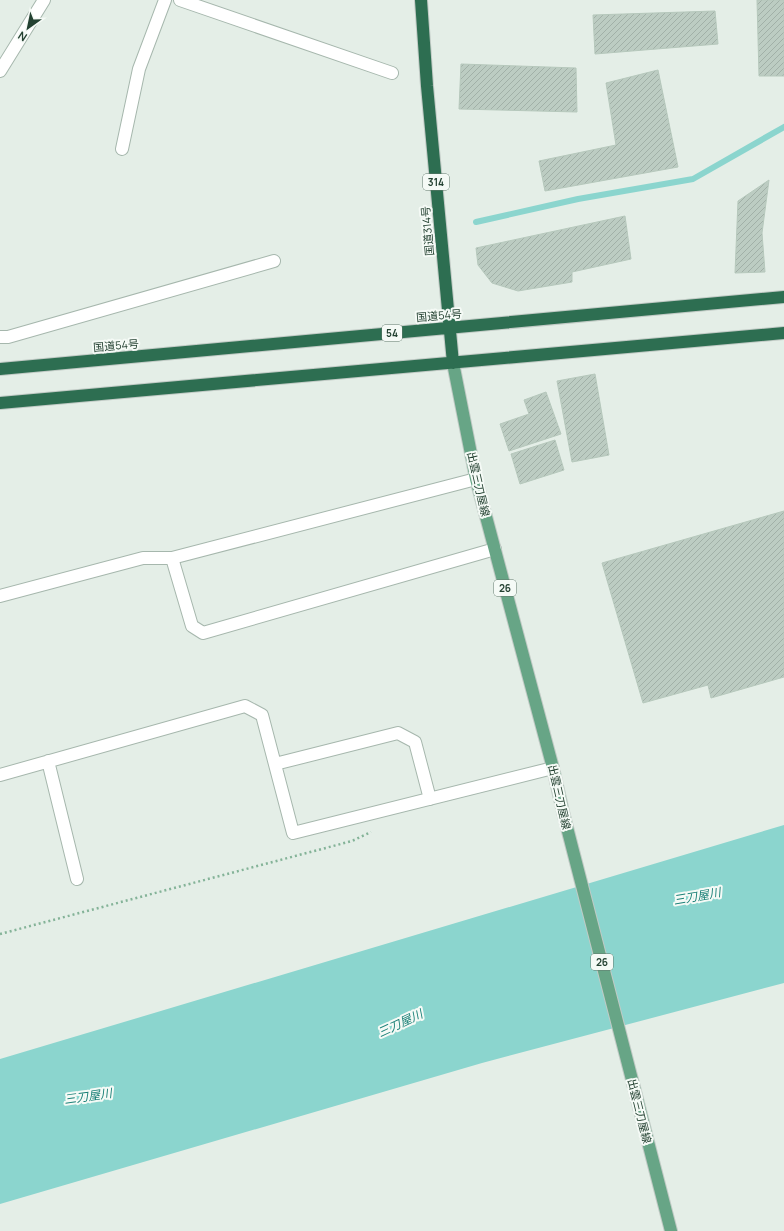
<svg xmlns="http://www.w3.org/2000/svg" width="784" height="1231" viewBox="0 0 784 1231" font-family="Manrope,'Noto Sans JP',sans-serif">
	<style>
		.water { fill: #8bd5ce }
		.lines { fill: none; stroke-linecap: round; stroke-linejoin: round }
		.stream { stroke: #8bd5ce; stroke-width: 6 }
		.building { fill: url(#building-hatch); stroke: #b6c8bc }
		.street-casing { stroke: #a6b7ad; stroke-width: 14 }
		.primary-casing { stroke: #c1cac5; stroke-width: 14 }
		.highway-casing { stroke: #c1cac5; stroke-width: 14 }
		.path { stroke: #84b398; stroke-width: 2.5; stroke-dasharray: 2 3; stroke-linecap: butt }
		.street { stroke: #fff; stroke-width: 12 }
		.primary { stroke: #67a586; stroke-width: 12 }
		.highway { stroke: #2d6e51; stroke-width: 12 }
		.labels { text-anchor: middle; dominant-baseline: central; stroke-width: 4; stroke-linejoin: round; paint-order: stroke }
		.shield { fill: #f5faf6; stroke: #62786c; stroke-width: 1 }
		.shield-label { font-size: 10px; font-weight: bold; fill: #234131 }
		.street-label { font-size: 11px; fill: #234131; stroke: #f5faf6 }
		.water-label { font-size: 12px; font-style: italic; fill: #1a8077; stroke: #f5faf6 }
	</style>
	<defs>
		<pattern id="building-hatch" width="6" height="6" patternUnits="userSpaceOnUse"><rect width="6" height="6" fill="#bcccc2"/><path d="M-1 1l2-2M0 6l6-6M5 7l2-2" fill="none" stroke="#a1b0a7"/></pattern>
	</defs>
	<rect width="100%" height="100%" fill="#e4eee7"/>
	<path class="water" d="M784,825v158l-302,80 -482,141v-145z"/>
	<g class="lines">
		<path class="stream" d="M476,222l102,-23 115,-20 91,-52"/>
	</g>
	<path class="building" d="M757,0h27v76h-25z
		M715,11l3,33 -123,10 -2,-39z
		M461,64l115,4 1,44 -118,-3z
		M658,70l20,97 -133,24 -6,-30 77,-16 -10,-62z
		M769,180l-7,53 3,39 -30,1 3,-72z
		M625,216l6,43 -59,13v10l-54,9 -26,-8 -14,-18 -2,-17z
		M595,374l14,81 -37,7 -15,-81z
		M546,392l15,42 -52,17 -9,-27 29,-10 -5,-14z
		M555,440l9,30 -44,14 -9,-30z
		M784,511v166l-73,21 -3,-13 -65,18 -41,-140z"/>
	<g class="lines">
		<g class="street-casing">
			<path id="street" d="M180,0l212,73
				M0,71l44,-71
				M122,149l17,-80 26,-69
				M0,337h8l266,-76
				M172,558l20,68 11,7 292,-84
				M0,596l143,-38h29l304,-79
				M48,761l29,118
				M275,764l123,-31 17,9 15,57
				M0,775l245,-69 17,9 31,118 260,-65"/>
		</g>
		<g class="primary-casing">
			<path id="primary" d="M453,363l23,116 77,289 10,44 108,419"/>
		</g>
		<g class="highway-casing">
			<path id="highway" d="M421,0l6,86 26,277
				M0,369l784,-72
				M0,403l784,-70"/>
		</g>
		<path class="path" d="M0,934l352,-93 19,-9"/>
		<use href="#street" class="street"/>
		<use href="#primary" class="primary"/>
		<use href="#highway" class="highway"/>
	</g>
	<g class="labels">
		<g class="shield">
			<rect x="423" y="174" width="26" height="16" rx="3"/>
			<rect x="382" y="325" width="20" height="16" rx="3"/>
			<rect x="494" y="580" width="22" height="16" rx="3"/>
			<rect x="591" y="954" width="22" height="16" rx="3"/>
		</g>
		<g class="shield-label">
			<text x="436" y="182">314</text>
			<text x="392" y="333">54</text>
			<text x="505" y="588">26</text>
			<text x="602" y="962">26</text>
		</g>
		<g class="street-label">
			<text transform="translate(427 231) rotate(-95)">国道314号</text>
			<text transform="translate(439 315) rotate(-5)">国道54号</text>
			<text transform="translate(116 345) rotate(-5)">国道54号</text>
			<text transform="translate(479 484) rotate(77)">出雲三刀屋線</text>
			<text transform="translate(560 797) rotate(77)">出雲三刀屋線</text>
			<text transform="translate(640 1111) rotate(76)">出雲三刀屋線</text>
		</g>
		<g class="water-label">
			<text transform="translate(697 896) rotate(-10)">三刀屋川</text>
			<text transform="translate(400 1023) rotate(-25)">三刀屋川</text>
			<text transform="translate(88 1096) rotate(-8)">三刀屋川</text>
		</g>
	</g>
	<g transform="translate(28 28) rotate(213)" stroke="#f5faf6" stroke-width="3" paint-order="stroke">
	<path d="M0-3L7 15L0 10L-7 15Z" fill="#234131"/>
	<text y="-6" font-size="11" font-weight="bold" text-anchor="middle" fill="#234131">N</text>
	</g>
</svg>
